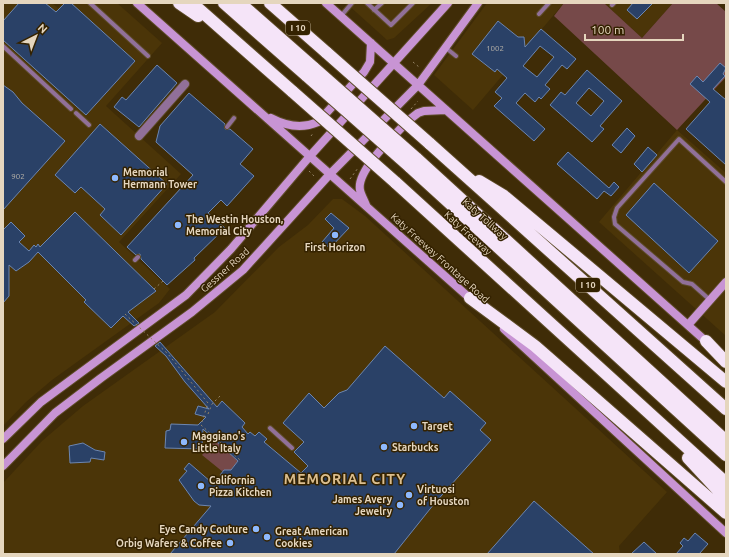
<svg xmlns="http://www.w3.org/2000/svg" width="729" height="557" viewBox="0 0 729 557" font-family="Ubuntu,sans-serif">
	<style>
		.built { fill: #4b3508 }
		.green { fill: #764949 }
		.building { fill: #2a4167; stroke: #6c86b1; fill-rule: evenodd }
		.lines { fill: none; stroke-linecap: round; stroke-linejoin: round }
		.lane-casing { stroke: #5d4b28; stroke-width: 6 }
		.street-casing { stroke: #5d4b28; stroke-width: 10 }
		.secondary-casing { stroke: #5d4b28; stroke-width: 10 }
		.highway-casing { stroke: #5d4b28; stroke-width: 14 }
		.path { stroke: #948365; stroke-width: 1; stroke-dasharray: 2 3; stroke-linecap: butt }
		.lane { stroke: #917099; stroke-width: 4 }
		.street { stroke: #917099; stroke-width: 8 }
		.secondary { stroke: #c894d4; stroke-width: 8 }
		.highway { stroke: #f5e4f8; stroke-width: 12 }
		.highway-bridge-casing { stroke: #5d4b28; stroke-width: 14; stroke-linecap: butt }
		.path-bridge { stroke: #948365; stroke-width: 1; stroke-dasharray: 2 3; stroke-linecap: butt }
		.highway-bridge { stroke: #f5e4f8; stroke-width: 12 }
		.poi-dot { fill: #8eb9fd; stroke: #342200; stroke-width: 1.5 }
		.labels { text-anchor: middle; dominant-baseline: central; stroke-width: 3; stroke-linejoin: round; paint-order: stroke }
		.number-label { font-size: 8px; fill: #b6b1a8 }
		.shield { fill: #342200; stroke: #b0a085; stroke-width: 1 }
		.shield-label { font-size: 9px; font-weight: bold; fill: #e5d6be }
		.poi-label { font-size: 10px; font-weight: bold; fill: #e5d6be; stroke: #342200; text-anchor: start }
		.street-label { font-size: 10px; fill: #e5d6be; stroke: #342200 }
		.district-label { font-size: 14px; font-weight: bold; letter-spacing: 1px; fill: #dbbe8e; stroke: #342200 }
	</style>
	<rect width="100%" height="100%" fill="#3f2c07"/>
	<path class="built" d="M3,3h49l6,5 5,-5h54l45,40 -56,63 75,68 -62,68 51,47 -11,14 -107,77 -26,22 -23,24z
		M346,3h86l-38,35 -7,2z
		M487,3h77l-91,107 -39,-35z
		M604,3h69l-31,35z
		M677,130l49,43v163l-127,-114z
		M333,199h9l23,17 302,276 -48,54 1,8h-617v-71l39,-42 41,-35 132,-94 64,-65 29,-22z"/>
	<path class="green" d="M564,3h40l38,35 31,-35h43l10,9v65l-49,53 -123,-114z
		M215,440l23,21 -7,9 -8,2 -21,-17z"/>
	<path class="building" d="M19,3h26l11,9 9,-9h6l64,58 -49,54 -83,-75v-19z
		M633,3h20l-16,16 -10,-9z
		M498,21l20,16h6l1,10 16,-18 35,30 -9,10 -5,-4 -17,20 5,4 -9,10 -2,-2 -4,5 -10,-9 -9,10 29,26 -11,12 -40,-35 8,-8 -7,-6 12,-14 -10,-9 -2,3 -23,-18zM540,46l14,11 -17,20 -14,-11z
		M720,63l6,5 -3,6 2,2 -12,13 13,11v65l-40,-36 24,-27 -20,-18 7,-8 6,6z
		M157,65l20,18 -38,44 -25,-20 8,-10 4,3z
		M587,70l35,31 -22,25 4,3 -12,13 -42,-37 11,-13 4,3zM589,88l15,13 -13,15 -15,-13z
		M3,85l10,7 9,11 43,38 -62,69z
		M189,93l36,31v5h5l23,20 -13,15 14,12 -27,30 -6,-6 -13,13 17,15 -31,30 1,2 -28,25 -26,-26 -1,-5 -4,1 -9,-8 66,-72 -37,-33 4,-16z
		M100,124l67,60 -46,51 -21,-20 5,-6 -24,-22 -6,6 -20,-18z
		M627,128l8,8 -14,17 -9,-8z
		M648,147l9,8 -15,17 -8,-8z
		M568,152l41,36 5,-6 5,5 -8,9 -7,-5 -7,8 -40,-35z
		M654,183l64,58 -29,32 -63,-58z
		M75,212l81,79 -28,21 11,11 -5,3 -11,-10 -12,12 -27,-26 2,-2 -48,-48 -9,10 -13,9 -7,-6v31l-6,7v-73l8,-8 14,14 -6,6 10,9 5,-6 2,2 2,-3 2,3z
		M331,213l18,15 -19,20 -8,-6 12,-14 -9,-9z
		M160,342l57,65 5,-6 23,22 -3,4 6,7 2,-2 5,4 4,-4 8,7 -3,3 37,31 7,-7 -14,-14 10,-10 -21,-19 26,-30 15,15 15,-15 8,-3 38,-44 59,52 6,-7 36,32 -6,7 11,10 -57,64 -40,50h-224l41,-48 -12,-1 -5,-4 -15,-21 8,-9 -3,-2 5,-6 22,19h18l-9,-7 4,-5h7l7,-9 -35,-32 -1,20 -37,-1 1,-17 4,-1 1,-6 27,1 8,-8 -11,-3 3,-8 11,3 -24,-27 -19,-26 -11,-10z
		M83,443l12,7 10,2 -1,8 -13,-2 -1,4 -20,1 -1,-17z
		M534,501l60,53h-107z
		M695,533l13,11 -9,10h-23l7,-8 -3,-3 4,-5 4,3z
		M644,542l13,12h-26z"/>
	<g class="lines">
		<g class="lane-casing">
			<path id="lane" d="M90,3l58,53
				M367,3l24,22 22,-22
				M612,5l2,-2
				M374,10l8,-7
				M539,14l10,-11
				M341,16l11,-13
				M3,46l68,63
				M446,48l10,8
				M76,113l13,12
				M227,127l7,-9
				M135,260l3,-3
				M710,300l-18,-16 -9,-2 -68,-58 -1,-7 3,-9 62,-69 47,43
				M270,428l22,20"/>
		</g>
		<g class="street-casing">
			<path id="street" d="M139,136l46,-52"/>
		</g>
		<g class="secondary-casing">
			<path id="secondary" d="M137,3l336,298
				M326,3l383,341
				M271,118c15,8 31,11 47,4l46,-50 6,-10 1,-19
				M366,205c-2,-5 -5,-10 -6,-15 -4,-20 36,-56 49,-70l9,-7 6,-2 22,-1
				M688,325l38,-43
				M504,329l222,204
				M3,439l38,-37 145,-107 45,-46 79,-93 138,-153
				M3,466l52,-53 46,-35 91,-66 51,-42 87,-96 88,-89 60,-82"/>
		</g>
		<g class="highway-casing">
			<path id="highway" d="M179,3l19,13
				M192,3l101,89
				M224,3l83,73
				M240,3l74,65
				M270,3l57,50
				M429,143l297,266
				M416,158l310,283
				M409,166l317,289
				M479,181l25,15 222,186
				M395,182l331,301
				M470,298l65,48 191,167
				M706,341l20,21
				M688,458l38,41"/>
		</g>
		<path class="path" d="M413,62l6,5
			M411,109l7,-8
			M311,136l3,-4
			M309,171l6,6
			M350,179l8,-11
			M154,289l9,-8
			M208,414l4,-10 9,-9"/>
		<use href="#lane" class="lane"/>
		<use href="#street" class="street"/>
		<use href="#secondary" class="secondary"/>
		<use href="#highway" class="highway"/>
		<g class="highway-bridge-casing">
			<path id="highway-bridge" d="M327,53l102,90
				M314,68l102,90
				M307,76l102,90
				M293,92l102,90"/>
		</g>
		<path class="path-bridge" d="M125,314l43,40 40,49 -7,22 39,35"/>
		<use href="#highway-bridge" class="highway-bridge"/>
	</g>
	<g class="poi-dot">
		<circle cx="115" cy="178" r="4"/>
		<circle cx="178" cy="225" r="4"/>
		<circle cx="335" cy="235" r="4"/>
		<circle cx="414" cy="426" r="4"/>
		<circle cx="184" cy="442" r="4"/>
		<circle cx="384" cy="447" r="4"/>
		<circle cx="201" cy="486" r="4"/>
		<circle cx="409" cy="495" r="4"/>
		<circle cx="400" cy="505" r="4"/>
		<circle cx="256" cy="529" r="4"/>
		<circle cx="267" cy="537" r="4"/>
		<circle cx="230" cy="543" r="4"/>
	</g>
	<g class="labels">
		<g class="number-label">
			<text x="495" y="48">1002</text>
			<text x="18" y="176">902</text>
		</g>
		<g class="shield">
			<rect x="286" y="21" width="24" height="14" rx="3"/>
			<rect x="576" y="278" width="24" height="14" rx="3"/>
		</g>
		<g class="shield-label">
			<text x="298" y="28">I 10</text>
			<text x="588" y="285">I 10</text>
		</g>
		<g class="poi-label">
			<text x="123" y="172">Memorial<tspan x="123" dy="12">Hermann Tower</tspan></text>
			<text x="186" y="219">The Westin Houston,<tspan x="186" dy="12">Memorial City</tspan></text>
			<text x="335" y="247" text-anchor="middle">First Horizon</text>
			<text x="422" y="426">Target</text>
			<text x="192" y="436">Maggiano's<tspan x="192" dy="12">Little Italy</tspan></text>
			<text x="392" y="447">Starbucks</text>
			<text x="209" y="480">California<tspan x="209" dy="12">Pizza Kitchen</tspan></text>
			<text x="417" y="489">Virtuosi<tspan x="417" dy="12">of Houston</tspan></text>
			<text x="392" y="499" text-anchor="end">James Avery<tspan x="392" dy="12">Jewelry</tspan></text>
			<text x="248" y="529" text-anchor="end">Eye Candy Couture</text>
			<text x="275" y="531">Great American<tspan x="275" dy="12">Cookies</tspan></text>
			<text x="222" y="543" text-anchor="end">Orbig Wafers &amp; Coffee</text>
		</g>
		<g class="street-label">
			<text transform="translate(485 219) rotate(42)">Katy Tollway</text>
			<text transform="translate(468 233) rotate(42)">Katy Freeway</text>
			<text transform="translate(440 258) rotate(42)">Katy Freeway Frontage Road</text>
			<text transform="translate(225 270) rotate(-42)">Gessner Road</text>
		</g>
		<g class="district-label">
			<text x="345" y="479">MEMORIAL CITY</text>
		</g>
	</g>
	<rect width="729" height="557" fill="none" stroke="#e5d6be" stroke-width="8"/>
	<g transform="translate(36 36) rotate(42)" stroke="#342200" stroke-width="3" paint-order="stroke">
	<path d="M0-3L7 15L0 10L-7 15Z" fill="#e5d6be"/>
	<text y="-6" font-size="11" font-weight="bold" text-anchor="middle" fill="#e5d6be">N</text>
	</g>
	<path d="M585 34v6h98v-6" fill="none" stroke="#e5d6be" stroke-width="2"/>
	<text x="591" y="34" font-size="12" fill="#e5d6be" stroke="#342200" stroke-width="3" paint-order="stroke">100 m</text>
</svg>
